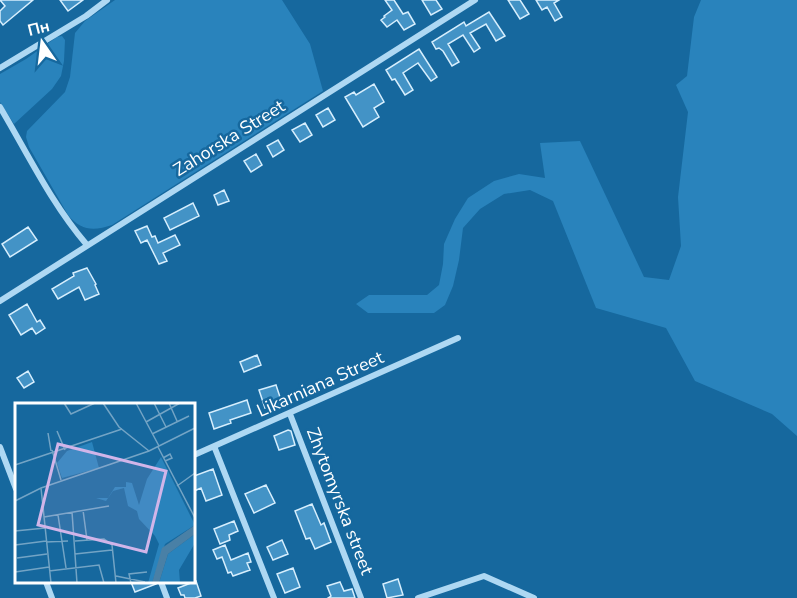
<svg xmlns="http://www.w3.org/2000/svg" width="797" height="598" viewBox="0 0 797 598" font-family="'Nunito Sans',sans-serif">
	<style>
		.green { fill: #2983bc }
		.building { fill: #4393c6; stroke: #d6eefd; stroke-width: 1.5 }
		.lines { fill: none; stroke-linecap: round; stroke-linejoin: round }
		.street { stroke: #aed8f3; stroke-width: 6 }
		.labels { text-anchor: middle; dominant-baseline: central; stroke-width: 5; stroke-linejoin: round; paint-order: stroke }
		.street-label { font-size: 18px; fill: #fff; stroke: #16689e }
		.inset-road { fill: none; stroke: #73a4c5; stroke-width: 1.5 }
		.view { fill: #d1b5e9; fill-opacity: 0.15; stroke: #d1b5e9; stroke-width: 3 }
		.inset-edge { fill: none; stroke: #fff; stroke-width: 3 }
	</style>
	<rect width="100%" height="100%" fill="#16689e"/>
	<path class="green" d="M115,0h167l28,44 13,47 -211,134c-18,6 -31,6 -44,-10l-39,-68 -3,-10 1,-6 38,-39 5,-15 5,-44 10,-12z
		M701,0h96v436l-25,-22 -77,-33 -29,-53 -70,-20 -43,-107 -23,-11 -26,4 -24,15 -17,19 -4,32 -6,26 -8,19 -11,8h-66l-12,-9 13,-9h58l12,-10 4,-21 1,-20 11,-25 13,-21 26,-17 25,-7 26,4 -5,-35 40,-2 64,136 25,3 12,-34 -3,-49 10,-85 -12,-27 11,-9 7,-59z
		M62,36l3,4 -1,21 -3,15 -9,13 -38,35 -14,-22v-28l26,-15 31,-22z"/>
	<path class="building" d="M0,0h33l-30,25 -3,-4v-10l5,-5z
		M60,0h23l-15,11z
		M385,0h9l9,14 5,-2 7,12 -11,6 -7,-10 -10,7 -6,-7 4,-3 -1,-1 8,-6z
		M422,0h14l6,9 -11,6z
		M508,0h12l9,14 -9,5z
		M536,0h23l-5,3 8,14 -7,4 -8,-14 -5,3z
		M489,12l16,24 -9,5 -10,-17 -16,9 10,15 -6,4 -11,-17 -15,9 11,18 -7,4 -9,-15 -4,-3 -3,1 -4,-7 32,-20 2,4z
		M419,49l18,28 -6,4 -13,-18 -15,10 10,17 -8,5 -10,-16 -3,1 -6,-10z
		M374,84l10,18 -10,6 5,9 -16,10 -18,-30 9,-5 2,3z
		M328,108l7,12 -12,7 -7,-12z
		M305,123l7,12 -12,7 -8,-12z
		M278,140l6,10 -11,7 -6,-11z
		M256,154l6,11 -11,7 -7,-11z
		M224,190l5,11 -11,4 -4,-10z
		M193,203l6,13 -29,14 -6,-12z
		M147,226l5,11 3,-1 3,7 17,-8 5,10 -17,8 4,8 -8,3 -12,-24 -6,3 -6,-12z
		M28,227l9,13 -27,17 -8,-13z
		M87,268l9,16 -1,1 4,9 -14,6 -6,-13 -21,12 -6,-10 22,-13 -1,-3z
		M27,304l10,18 3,-2 5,8 -9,6 -4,-6 -11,7 -12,-20z
		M257,355l4,10 -17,7 -4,-10z
		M28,371l6,11 -10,6 -7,-10z
		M276,385l6,18 -17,5 -6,-18z
		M247,400l4,13 -21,7 1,3 -17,6 -5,-16z
		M288,430l3,1 4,14 -16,5 -5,-14z
		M213,469l9,26 -16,6 -5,-13 -7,3v-15z
		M266,485l9,18 -21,10 -9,-19z
		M312,504l9,21 3,-2 7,19 -16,7 -5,-11 -4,1 -11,-28z
		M234,521l4,10 -9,4 1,5 -10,4 -6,-15z
		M282,540l6,14 -15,6 -6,-13z
		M225,545l6,15 17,-7 3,9 -4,1 3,7 -17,6 -2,-4 -3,1 -6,-16 -5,2 -4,-9z
		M293,568l7,19 -15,6 -8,-19z
		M398,579l5,16 -16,3 -4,-14z
		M196,581l5,15 -6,2h-10l-1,-3h-3l-3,-7z
		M131,582h25v2l-21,8z
		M340,582l4,9 8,-2 3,9h-27l3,-2 -4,-10z"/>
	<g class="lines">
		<path class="street" d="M0,68l86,-52 21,-16
			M0,107c28,47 51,96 87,138
			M0,301l475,-301
			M290,414l71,184
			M214,446l60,152
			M0,447l16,42
			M194,455l264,-117
			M46,582l6,16
			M161,582l6,16
			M418,598l66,-22 50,22"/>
	</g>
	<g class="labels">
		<g class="street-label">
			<text transform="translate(229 138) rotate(-32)">Zahorska Street</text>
			<text transform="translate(320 384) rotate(-24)">Likarniana Street</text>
			<text transform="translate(340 501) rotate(69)">Zhytomyrska street</text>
		</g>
	</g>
	<g transform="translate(15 403)">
		<rect width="180" height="180" fill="#16689e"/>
		<path d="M77,39l7,26 -37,10 -5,-15 10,-12zM146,54l34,68 -30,19 -13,39h-4l11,-39 -4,-8 -16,-17 -2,-8 -9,-5 -4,-18 -11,3 -7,10 -10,-3h12l7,-11h11v-5l6,1 7,22 8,-26zM180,131v9l-16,27 1,13h-21l9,-29z" fill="#2983bc"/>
		<path d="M180,122v9l-27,20 -9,29h-7l10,-35z" fill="#4980a6"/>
		<path class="inset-road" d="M49,0l7,11 24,-11M88,0l16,24 30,24M121,0l23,43M139,0l12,24M154,0l8,18M131,19l34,-19M42,28l8,19M33,30l3,18M137,31l37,-18M143,44l37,71M37,47l9,30M148,55l7,-4 2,4 -7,3M0,62l107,-36M162,83l18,-13M26,85l10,95M0,98l26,-13 108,-37 46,-23M68,107l4,30M57,109l5,71M43,112l8,53M29,114l65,-11M0,128l30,-3M60,138l29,-2 8,6 4,38M31,139l22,-1M0,142l31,-4M60,151l37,-4M2,155l30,-4M34,168l50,-6 5,18M0,169l34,-5M101,173l29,6M116,180l-2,-9 18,-2"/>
		<path class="view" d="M43,41l108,27 -20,81 -108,-27z"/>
		<rect width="180" height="180" class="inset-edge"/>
	</g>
	<g transform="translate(42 42) rotate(346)" stroke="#16689e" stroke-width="4.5" paint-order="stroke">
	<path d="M0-4.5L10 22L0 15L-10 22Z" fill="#ffffff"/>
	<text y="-9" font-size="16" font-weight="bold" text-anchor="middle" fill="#ffffff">Пн</text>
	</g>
</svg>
